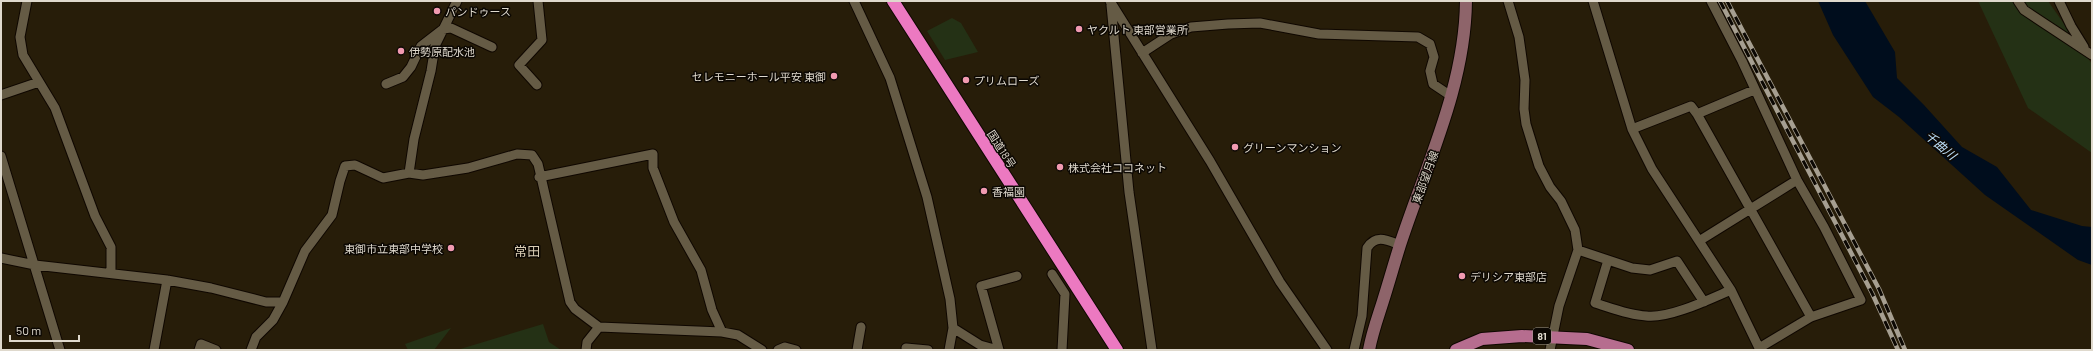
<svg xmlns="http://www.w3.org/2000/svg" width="2093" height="351" viewBox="0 0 2093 351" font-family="Barlow,'Noto Sans JP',sans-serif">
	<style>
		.green { fill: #243115 }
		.water { fill: #000d1d }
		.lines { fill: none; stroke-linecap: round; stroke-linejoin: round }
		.street-casing { stroke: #0f0700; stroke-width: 11 }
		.secondary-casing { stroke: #0f0700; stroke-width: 14 }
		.primary-casing { stroke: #0f0700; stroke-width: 14 }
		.highway-casing { stroke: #0f0700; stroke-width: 14 }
		.street { stroke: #655b45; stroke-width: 9 }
		.secondary { stroke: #8e646a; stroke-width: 12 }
		.primary { stroke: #b66d8f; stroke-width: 12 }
		.highway { stroke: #ec79c1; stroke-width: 12 }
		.rail-casing { stroke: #a69f91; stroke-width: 4.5 }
		.rail { stroke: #0c0803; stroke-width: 3; stroke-dasharray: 9; stroke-linecap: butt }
		.poi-dot { fill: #f19ab1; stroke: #0c0803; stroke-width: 1.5 }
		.labels { text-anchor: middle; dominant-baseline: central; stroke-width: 3; stroke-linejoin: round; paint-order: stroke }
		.shield { fill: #0c0803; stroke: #a09a90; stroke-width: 1 }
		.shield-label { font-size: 10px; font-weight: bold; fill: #dfd9cd }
		.poi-label { font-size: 11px; fill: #dfd9cd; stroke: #0c0803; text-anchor: start }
		.street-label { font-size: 11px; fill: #dfd9cd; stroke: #0c0803 }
		.water-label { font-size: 12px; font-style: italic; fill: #bde0fb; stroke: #0c0803 }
		.quarter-label { font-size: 13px; fill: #d8ccb4; stroke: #0c0803 }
	</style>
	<rect width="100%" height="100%" fill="#271d09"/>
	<path class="green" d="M1978,1h70l44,63v89l-64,-45z
		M952,18l9,5 17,29 -33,8 -18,-29z
		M543,324l6,18 12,8h-104z
		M451,328l-17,22h-26l-3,-6z"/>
	<path class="water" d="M1818,1h47l30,51 2,26 27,27 38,42 35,20 34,43 51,16 10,1v38l-14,-5 -93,-65 -86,-78 -26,-20 -40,-62z"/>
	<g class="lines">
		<g class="street-casing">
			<path id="street" d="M27,1l-7,36 3,18 32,53 40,108 16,31v26
				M854,1l36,77 37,119 23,102 3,29 -4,22
				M1110,1l100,160 70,121 47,68
				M1508,1l11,36 6,43 -1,29 2,15 13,42 11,21 11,14 14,29 3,20 -19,56 -9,44
				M1593,1l39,128 20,40 79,121 29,60
				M1711,1l31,60 55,119 27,47 37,73 -50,17 -52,31
				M2018,1l6,9 68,45
				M2059,1l12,25 13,21
				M1111,5l18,187 23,158
				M1142,53l29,-19 20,-7 37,-3 32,-1 59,11 99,3 12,7 4,13 -4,14 3,13 18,12
				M386,84l17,-7 8,-10 10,-21 22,-17 8,-1 41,19
				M537,85l-18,-20 23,-25 -4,-39
				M1,95l38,-13
				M1697,114l57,-24
				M1632,129l59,-23 6,8 114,203
				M1,156l59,194
				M409,173l5,-34 17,-68 4,-25 22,-45
				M539,177l114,-23v14l21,54 27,48 11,40 10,22
				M1699,241l98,-61
				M1578,250l54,18 18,2 27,-9 27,41
				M1,258l34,7 132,15 44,8 55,14h17
				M1608,260l-13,43c16,5 33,12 51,13 23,3 64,-17 85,-26
				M1052,274l13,20 -3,56
				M953,328l27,17 18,5
				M906,348l22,2
				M154,350l13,-70
				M199,350l2,-6 15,6
				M251,350l5,-13 17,-17 10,-18 22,-51 27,-36 8,-34 5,-15 10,-1 28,13 26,-5 14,2 45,-7 49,-14 15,1 6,9 32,138 5,7 24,18 123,5 16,3 24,15
				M586,350l1,-8 12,-15
				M778,350l7,-3 11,3
				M857,350l4,-23
				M999,350l-18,-64 36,-10
				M1354,350l8,-34 5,-68c9,-14 20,-8 33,-3"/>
		</g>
		<g class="secondary-casing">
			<path id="secondary" d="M1369,350c3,-17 9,-33 14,-49 6,-19 11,-37 17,-56 26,-80 65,-158 66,-244"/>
		</g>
		<g class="primary-casing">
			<path id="primary" d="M1456,350l26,-11 40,-3 65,3 41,11"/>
		</g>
		<g class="highway-casing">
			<path id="highway" d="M893,1l224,349"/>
		</g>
		<use href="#street" class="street"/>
		<use href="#secondary" class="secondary"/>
		<use href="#primary" class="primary"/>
		<use href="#highway" class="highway"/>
		<g class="rail-casing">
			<path id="rail" d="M1720,1l152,292 26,57
				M1727,1l152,288 26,61"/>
		</g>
		<use href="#rail" class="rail"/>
	</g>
	<g class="poi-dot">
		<circle cx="437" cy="11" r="4"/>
		<circle cx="1079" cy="29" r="4"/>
		<circle cx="401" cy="51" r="4"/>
		<circle cx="834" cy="76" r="4"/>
		<circle cx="966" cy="80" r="4"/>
		<circle cx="1235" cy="147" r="4"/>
		<circle cx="1060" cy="167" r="4"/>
		<circle cx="984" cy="191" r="4"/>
		<circle cx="451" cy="248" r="4"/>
		<circle cx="1462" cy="276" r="4"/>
	</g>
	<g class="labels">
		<rect class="shield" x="1533" y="328" width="18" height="16" rx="3"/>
		<g class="shield-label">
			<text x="1542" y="336">81</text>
		</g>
		<g class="poi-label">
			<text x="445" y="11">パンドゥース</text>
			<text x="1087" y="29">ヤクルト 東部営業所</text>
			<text x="409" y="51">伊勢原配水池</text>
			<text x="826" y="76" text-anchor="end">セレモニーホール平安 東御</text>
			<text x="974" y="80">プリムローズ</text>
			<text x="1243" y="147">グリーンマンション</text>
			<text x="1068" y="167">株式会社ココネット</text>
			<text x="992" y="191">香福園</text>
			<text x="443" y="248" text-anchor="end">東御市立東部中学校</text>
			<text x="1470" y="276">デリシア東部店</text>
		</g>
		<g class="street-label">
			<text transform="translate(1002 149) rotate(57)">国道18号</text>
			<text transform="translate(1425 177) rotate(-70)">東部望月線</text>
		</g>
		<g class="water-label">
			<text transform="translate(1941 145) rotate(40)">千曲川</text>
		</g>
		<g class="quarter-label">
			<text x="527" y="251">常田</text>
		</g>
	</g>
	<rect width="2093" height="351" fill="none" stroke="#dfd9cd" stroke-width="4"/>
	<path d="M10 335v6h69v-6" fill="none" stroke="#dfd9cd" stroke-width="2"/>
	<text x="16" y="335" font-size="12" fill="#dfd9cd" stroke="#0c0803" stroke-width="3" paint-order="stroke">50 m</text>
</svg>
